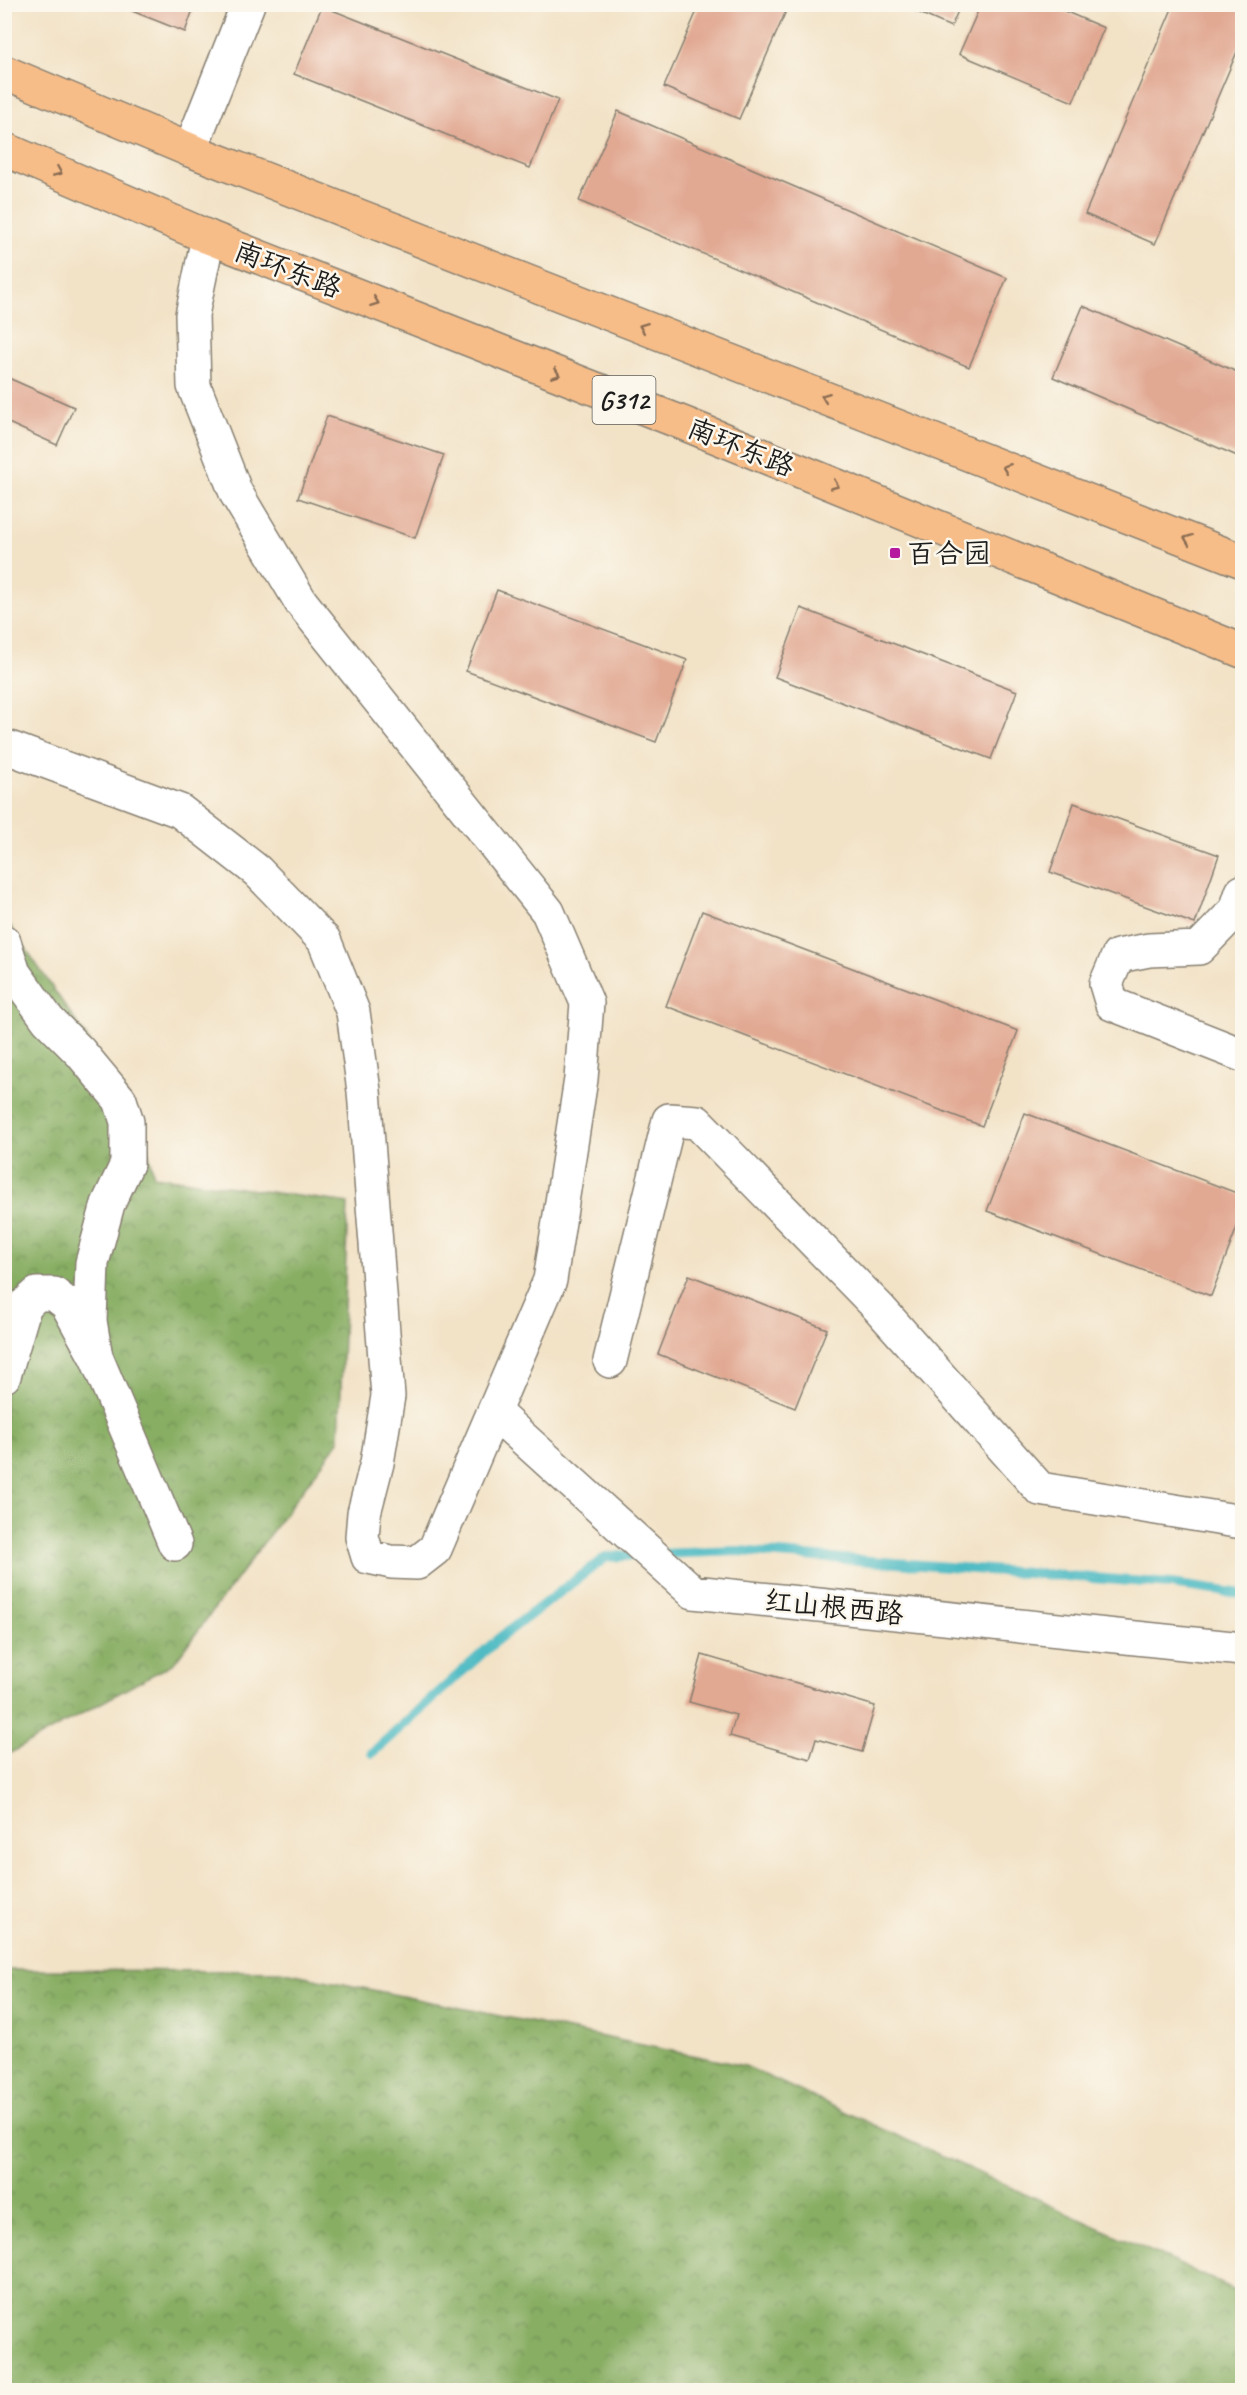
<svg xmlns="http://www.w3.org/2000/svg" width="1247" height="2395" viewBox="0 0 1247 2395" font-family="Caveat,'LXGW WenKai TC',sans-serif">
	<style>
		.forest { fill: url(#forest-crowns); stroke: #526540; stroke-width: 1.5 }
		.lines { fill: none; stroke-linecap: round; stroke-linejoin: round }
		.stream { stroke: #4bbac3; stroke-width: 10 }
		.building { fill: #e1a892 }
		.minor-casing { stroke: #877f71; stroke-width: 36 }
		.highway-casing { stroke: #877f71; stroke-width: 36 }
		.minor { stroke: #fff; stroke-width: 33 }
		.highway { stroke: #f7bd88; stroke-width: 33 }
		.oneway { stroke: #8a6c52 }
		.poi-dot { fill: #b5179e; stroke: #fbf7ec; stroke-width: 2 }
		.labels { text-anchor: middle; dominant-baseline: central; stroke-width: 5; stroke-linejoin: round; paint-order: stroke }
		.shield { fill: #fbf7ec; stroke: #5f5e5a; stroke-width: 1.5 }
		.shield-label { font-size: 27px; font-weight: bold; fill: #1c1c1c }
		.street-label { font-size: 28px; fill: #1c1c1c; stroke: #fbf7ec }
		.poi-label { font-size: 28px; fill: #1c1c1c; stroke: #fbf7ec; text-anchor: start }
	</style>
	<defs>
		<pattern id="forest-crowns" width="20" height="18" patternUnits="userSpaceOnUse" patternTransform="scale(1.5)"><rect width="20" height="18" fill="#88ae64"/><path d="M2 6a3 3 0 1 1 6 0M12 15a3 3 0 1 1 6 0" fill="none" stroke="#6e8d52"/></pattern>
	</defs>
	<rect width="100%" height="100%" fill="#fbf7ec"/>
	<filter id="ink" filterUnits="userSpaceOnUse"><feTurbulence type="fractalNoise" baseFrequency=".0167" numOctaves="2"/><feDisplacementMap in="SourceGraphic" scale="12" xChannelSelector="R" yChannelSelector="G"/><feConvolveMatrix kernelMatrix="1 2 1 2 8 2 1 2 1" color-interpolation-filters="sRGB"/></filter>
	<filter id="wash" filterUnits="userSpaceOnUse"><feTurbulence type="fractalNoise" baseFrequency=".008" numOctaves="4" result="noise"/><feDisplacementMap in="SourceGraphic" scale="24" xChannelSelector="R" yChannelSelector="G"/><feGaussianBlur stdDeviation="1.35" result="paint"/><feColorMatrix in="noise" values="0 0 0 0 0 0 0 0 0 0 0 0 0 0 0 0 0 1.4 0 .05"/><feComposite in="paint" operator="in"/></filter>
	<g filter="url(#wash)">
		<rect width="100%" height="100%" fill="#f2e2c6"/>
		<path class="forest" d="M4,917l136,198 14,61 194,27 -9,238 -165,222 -169,93z
			M5,1970l275,1 465,95 497,227v97h-1237z"/>
		<g class="lines">
			<path class="stream" d="M660,1554l79,-3 432,33 71,10
				M372,1753l126,-114 108,-82 36,-2"/>
		</g>
		<g id="blocks">
			<path class="building" d="M135,4h60l-10,28 -53,-21z
				M700,4h89l-50,115 -75,-32z
				M899,4h62l-10,23z
				M981,4h67l56,24 -31,74 -114,-48z
				M1174,4h68v36l-87,204 -70,-30z
				M322,6l236,94 -28,68 -236,-94z
				M618,111l389,167 -38,89 -390,-166z
				M1083,306l159,68v84l-189,-81z
				M4,376l70,31 -17,38 -53,-24z
				M327,416l117,39 -29,83 -117,-40z
				M497,590l190,70 -31,82 -190,-71z
				M801,608l216,83 -26,68 -216,-82z
				M1074,803l145,52 -24,69 -145,-52z
				M702,911l316,120 -36,95 -316,-120z
				M1025,1113l217,82v19l-31,82 -224,-85z
				M689,1275l138,54 -32,79 -137,-54z
				M702,1655l173,51 -13,46 -46,-13 -6,20 -80,-23 6,-21 -47,-13z"/>
		</g>
	</g>
	<g filter="url(#ink)">
		<use href="#blocks" fill-opacity="0" stroke="#877f71" stroke-width="1.5"/>
		<g class="lines">
			<g class="minor-casing">
				<path id="minor" d="M190,150l58,-146
					M4,746l176,65 77,60 67,69 29,72 11,79 24,305 -11,67 -13,50 -2,24 6,20 23,5 26,1 18,-14 115,-269 31,-201 6,-76 -39,-91 -247,-310 -65,-109 -42,-107 -2,-71 16,-78
					M1242,892l-6,18 -37,38 -50,2 -31,6 -12,28 6,20 130,51
					M4,942l10,31 34,47 32,32 40,48 7,22v42l-19,40 -16,59 -2,58 6,36
					M610,1361l59,-241 28,2 182,186 161,181 202,33
					M4,1376l21,-71 12,-11h17l13,10 29,53 79,187
					M494,1412l199,180 549,57"/>
			</g>
			<g class="highway-casing">
				<path id="highway" d="M4,72l186,78 1052,411
					M4,149l204,88 477,187 557,227"/>
			</g>
			<use href="#minor" class="minor"/>
			<use href="#highway" class="highway"/>
		</g>
		<defs><path id="oneway-chevron" d="M-2-3.5L2.5 0L-2 3.5" fill="none" stroke-width="1.6" stroke-linecap="round" stroke-linejoin="round" transform="scale(1.5)"/></defs>
		<g class="oneway">
			<use href="#oneway-chevron" transform="translate(58 172) rotate(23)"/>
			<use href="#oneway-chevron" transform="translate(375 302) rotate(21)"/>
			<use href="#oneway-chevron" transform="translate(643 327) rotate(-159)"/>
			<use href="#oneway-chevron" transform="translate(556 374) rotate(21)"/>
			<use href="#oneway-chevron" transform="translate(825 397) rotate(-159)"/>
			<use href="#oneway-chevron" transform="translate(1006 468) rotate(-159)"/>
			<use href="#oneway-chevron" transform="translate(835 485) rotate(22)"/>
			<use href="#oneway-chevron" transform="translate(1188 539) rotate(-159)"/>
		</g>
	</g>
	<rect class="poi-dot" x="889" y="547" width="12" height="12" rx="3"/>
	<g class="labels">
		<rect class="shield" x="592.5" y="376" width="63" height="48" rx="4.5"/>
		<g class="shield-label">
			<text x="624" y="400">G312</text>
		</g>
		<g class="street-label">
			<text transform="translate(288 269) rotate(21)">南环东路</text>
			<text transform="translate(741 447) rotate(22)">南环东路</text>
			<text transform="translate(834 1607) rotate(6)">红山根西路</text>
		</g>
		<g class="poi-label">
			<text x="907" y="553">百合园</text>
		</g>
	</g>
	<rect width="1247" height="2395" fill="none" stroke="#fbf7ec" stroke-width="24"/>
</svg>
